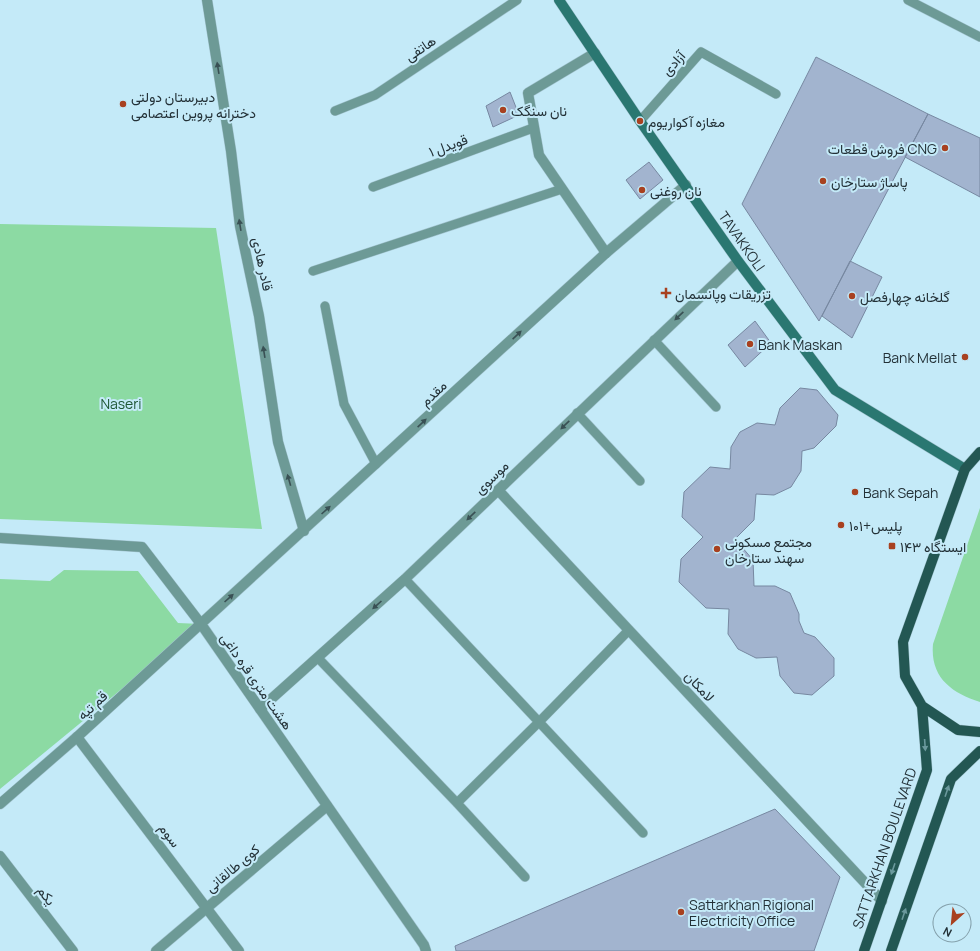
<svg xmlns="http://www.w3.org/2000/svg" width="980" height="951" viewBox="0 0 980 951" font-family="Manrope,Vazirmatn,sans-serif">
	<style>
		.green { fill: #8cdaa3 }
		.building { fill: #a2b4cf; stroke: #7788a1 }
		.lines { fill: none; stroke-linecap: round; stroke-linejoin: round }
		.service-casing { stroke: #a4c5d1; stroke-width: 10 }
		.minor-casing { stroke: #a4c5d1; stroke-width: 11 }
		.tertiary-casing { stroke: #a4c5d1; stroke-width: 11 }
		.secondary-casing { stroke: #a4c5d1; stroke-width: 11 }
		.primary-casing { stroke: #a4c5d1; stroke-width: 11 }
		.service { stroke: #6d9a96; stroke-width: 9 }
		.minor { stroke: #6d9a96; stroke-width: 10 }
		.tertiary { stroke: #6d9a96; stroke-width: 10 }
		.secondary { stroke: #2a7771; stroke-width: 10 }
		.primary { stroke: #235753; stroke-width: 10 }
		.oneway { fill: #395054 }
		.oneway2 { fill: #6b999d }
		.poi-dot { fill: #a84120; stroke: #c4eaf8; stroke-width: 1.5 }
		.labels { text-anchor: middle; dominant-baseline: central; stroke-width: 4; stroke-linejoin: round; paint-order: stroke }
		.street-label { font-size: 14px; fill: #233137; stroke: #c4eaf8 }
		.poi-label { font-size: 14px; fill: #233137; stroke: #c4eaf8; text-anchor: start }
		.park-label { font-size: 14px; fill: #1f5734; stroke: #c4eaf8 }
	</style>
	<rect width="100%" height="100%" fill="#c4eaf8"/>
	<path class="green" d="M0,224l216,4 46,301 -262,-10z
		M980,508v194c-29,-9 -50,-25 -47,-58z
		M64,570l74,1 40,52 23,1 -201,165v-210l50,2z"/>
	<path class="building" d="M816,57l112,57 -109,207 -77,-117z
		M510,92l9,23 -26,12 -7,-21z
		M928,114l52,24v59l-75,-40z
		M649,162l14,18 -23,19 -14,-19z
		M850,261l32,16 -30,61 -30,-22z
		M755,321l16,22 -26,24 -17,-22z
		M800,388l17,2 21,25 -2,11 -22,22 -12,3 -1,20 -10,16 -17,8 -18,-1 -2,26 -19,19 18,21 1,26h21l15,7 9,21v7l5,12 11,4 19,21v18l-22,19 -18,-2 -14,-17 -3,-19 -21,1 -18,-9 -10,-15 1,-25 -23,-1 -27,-26 2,-23 22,-22 -21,-20 2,-25 26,-25 20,2 1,-22 9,-15 17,-9 18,2 5,-17z
		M775,809l65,68 -26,74h-358l-1,-5z"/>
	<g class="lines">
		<g class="service-casing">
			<path id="service" d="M908,0l72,37
				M335,111l40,-16 142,-95
				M640,121l61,-69 75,42
				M373,187l160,-59
				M313,271l249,-82
				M325,306l19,98 32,60
				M654,340l62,67
				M577,413l63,68
				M405,579l238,254
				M318,658l139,145 68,74
				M457,803l82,-81 90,-92"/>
		</g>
		<g class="minor-casing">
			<path id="minor" d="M595,53l-67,40 11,62 67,98
				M498,490l384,411
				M260,709l145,-130 333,-318
				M77,737l162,214
				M0,856l73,95
				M156,951l171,-145"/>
		</g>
		<g class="tertiary-casing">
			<path id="tertiary" d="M207,0l24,151 9,75 19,90 19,126 26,89
				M0,538l142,9 59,77 223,321 2,6
				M0,804l77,-67 529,-484 80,-68"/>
		</g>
		<g class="secondary-casing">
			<path id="secondary" d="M559,0l81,121 98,140 97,129 130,79"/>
		</g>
		<g class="primary-casing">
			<path id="primary" d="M980,452l-15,17 -62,173 2,34 17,30 36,24 22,2
				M864,951l63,-181 -5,-64
				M891,951l60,-172 29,-28"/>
		</g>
		<use href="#service" class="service"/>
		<use href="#minor" class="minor"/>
		<use href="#tertiary" class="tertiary"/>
		<use href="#secondary" class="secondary"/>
		<use href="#primary" class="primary"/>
	</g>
	<defs><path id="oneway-solid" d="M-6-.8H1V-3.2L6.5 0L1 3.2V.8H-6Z"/></defs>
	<g class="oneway">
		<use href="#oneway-solid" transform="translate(218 68) rotate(-99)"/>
		<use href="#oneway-solid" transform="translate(240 225) rotate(-99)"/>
		<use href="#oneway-solid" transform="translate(679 316) rotate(137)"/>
		<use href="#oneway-solid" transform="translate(517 335) rotate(-43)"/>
		<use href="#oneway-solid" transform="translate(264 352) rotate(-99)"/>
		<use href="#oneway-solid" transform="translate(422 423) rotate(-43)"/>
		<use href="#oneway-solid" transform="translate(565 425) rotate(136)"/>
		<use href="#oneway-solid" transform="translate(289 480) rotate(-106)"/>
		<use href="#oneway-solid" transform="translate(326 510) rotate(-42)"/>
		<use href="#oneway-solid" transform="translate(471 516) rotate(136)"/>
		<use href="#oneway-solid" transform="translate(229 598) rotate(-42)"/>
		<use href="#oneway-solid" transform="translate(377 605) rotate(138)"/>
	</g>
	<g class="oneway2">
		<use href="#oneway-solid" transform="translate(925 745) rotate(86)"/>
		<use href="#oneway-solid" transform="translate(947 791) rotate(-71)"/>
		<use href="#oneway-solid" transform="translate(893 869) rotate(109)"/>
		<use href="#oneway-solid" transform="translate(904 914) rotate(-71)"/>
	</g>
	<g class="poi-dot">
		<circle cx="123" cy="104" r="4"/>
		<circle cx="503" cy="110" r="4"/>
		<circle cx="640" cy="121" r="4"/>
		<circle cx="945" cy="148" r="4"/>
		<circle cx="823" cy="181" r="4"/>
		<circle cx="642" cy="190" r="4"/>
		<path d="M664 287h4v4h4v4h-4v4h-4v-4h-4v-4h4z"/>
		<circle cx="852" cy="296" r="4"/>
		<circle cx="750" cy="344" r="4"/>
		<circle cx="965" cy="357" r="4"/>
		<circle cx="855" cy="492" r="4"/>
		<circle cx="841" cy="525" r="4"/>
		<rect x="888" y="542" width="8" height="8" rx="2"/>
		<circle cx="717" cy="549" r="4"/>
		<circle cx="681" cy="912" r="4"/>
	</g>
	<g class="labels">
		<g class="street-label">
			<text transform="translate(420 48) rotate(-34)">هاتفی</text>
			<text transform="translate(673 63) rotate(-48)">آزادی</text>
			<text transform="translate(448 145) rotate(-20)">قویدل ۱</text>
			<text transform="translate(742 241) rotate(55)">TAVAKKOLI</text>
			<text transform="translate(263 264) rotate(78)">قادر هادی</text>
			<text transform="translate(433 393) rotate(-43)">مقدم</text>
			<text transform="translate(491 477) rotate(-44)">موسوی</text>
			<text transform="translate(257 681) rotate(55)">هشت متری قره داغی</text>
			<text transform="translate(700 686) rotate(47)">لامکان</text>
			<text transform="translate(92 705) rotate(-43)">قم تپه</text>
			<text transform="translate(170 835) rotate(53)">سوم</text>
			<text transform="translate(884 848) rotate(-71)">SATTARKHAN BOULEVARD</text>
			<text transform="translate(232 868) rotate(-40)">کوی طالقانی</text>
			<text transform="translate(47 895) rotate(53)">یکم</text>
		</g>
		<g class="poi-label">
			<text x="131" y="96">دبیرستان دولتی<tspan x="131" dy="16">دخترانه پروین اعتصامی</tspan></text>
			<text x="511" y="110">نان سنگک</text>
			<text x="648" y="121">مغازه آکواریوم</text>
			<text x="937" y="148" text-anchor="end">فروش قطعات CNG</text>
			<text x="831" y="181">پاساژ ستارخان</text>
			<text x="650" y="190">نان روغنی</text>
			<text x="675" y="293">تزریقات وپانسمان</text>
			<text x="860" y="296">گلخانه چهارفصل</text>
			<text x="758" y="344">Bank Maskan</text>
			<text x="957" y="357" text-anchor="end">Bank Mellat</text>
			<text x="863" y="492">Bank Sepah</text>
			<text x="849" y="525">پلیس+۱۰۱</text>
			<text x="725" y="541">مجتمع مسکونی<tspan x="725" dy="16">سهند ستارخان</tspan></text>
			<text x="900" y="546">ایستگاه ۱۴۳</text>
			<text x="689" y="904">Sattarkhan Rigional<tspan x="689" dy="16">Electricity Office</tspan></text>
		</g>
		<g class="park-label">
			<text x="121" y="403">Naseri</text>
		</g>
	</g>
	<g transform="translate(952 923) rotate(207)"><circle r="19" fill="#c4eaf8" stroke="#84a0ab"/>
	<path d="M0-3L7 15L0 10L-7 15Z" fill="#a84120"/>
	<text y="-6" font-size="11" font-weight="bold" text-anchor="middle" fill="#233137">N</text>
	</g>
</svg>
